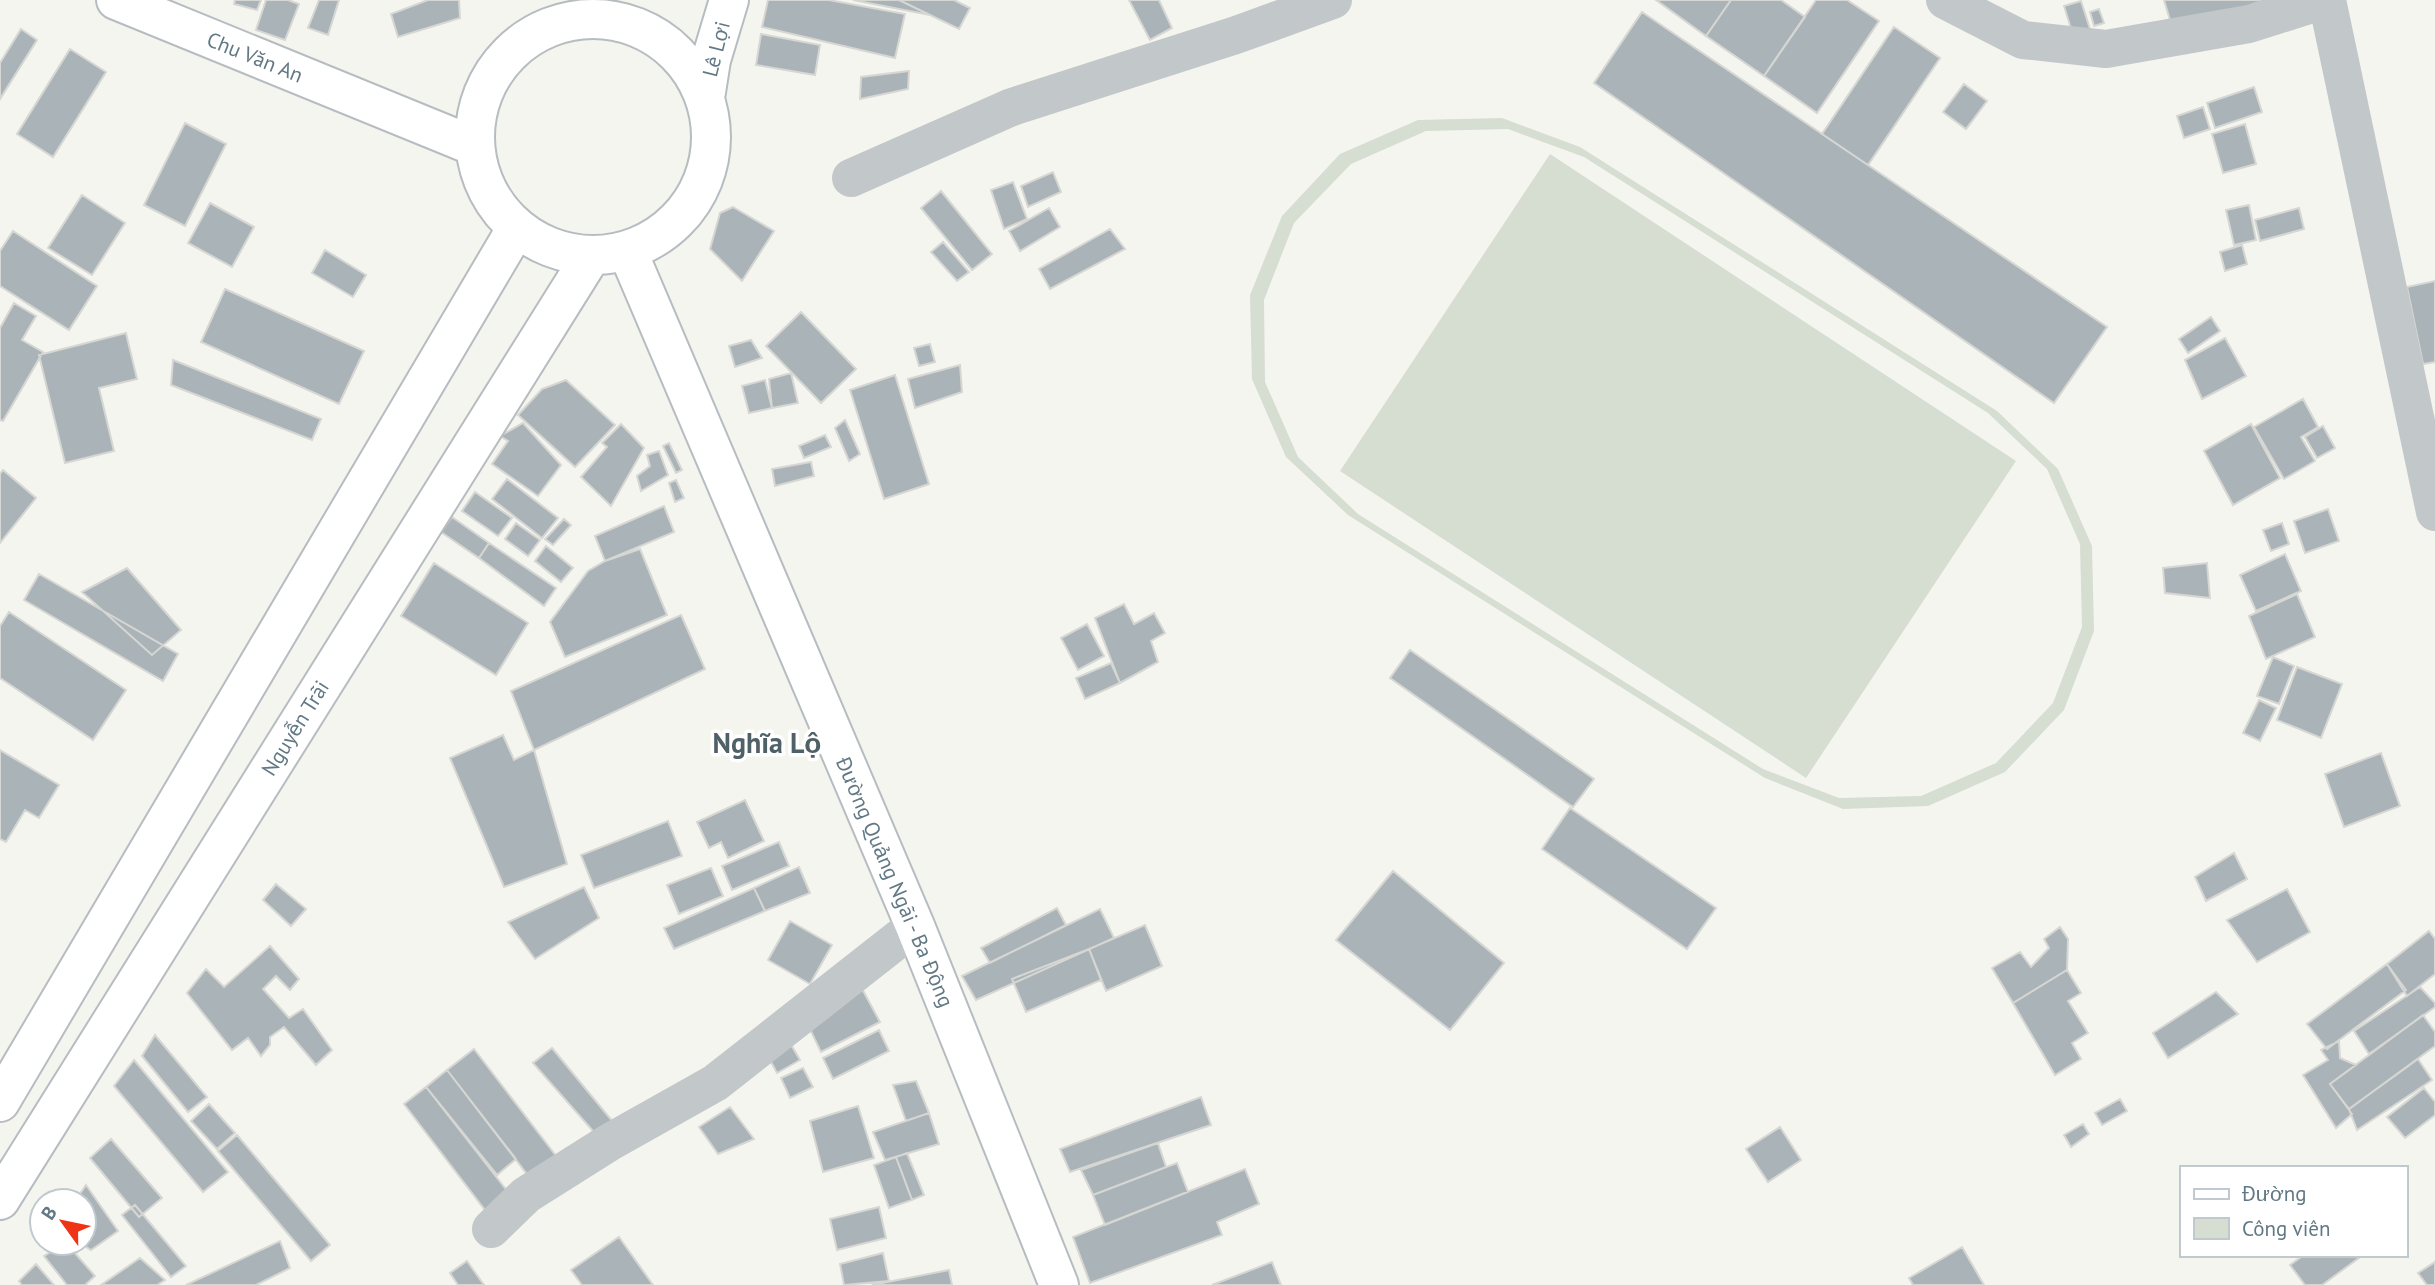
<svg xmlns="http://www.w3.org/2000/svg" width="2435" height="1285" viewBox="0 0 2435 1285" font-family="'PT Sans',sans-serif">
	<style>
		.green { fill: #d6ddd1; fill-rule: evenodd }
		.building { fill: #aab4b8; stroke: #d6d6d3; stroke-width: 2 }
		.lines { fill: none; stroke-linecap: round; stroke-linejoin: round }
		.secondary-casing { stroke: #b6bcc0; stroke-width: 42 }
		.street { stroke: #c2c7c9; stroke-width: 38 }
		.secondary { stroke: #fff; stroke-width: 38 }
		.labels { text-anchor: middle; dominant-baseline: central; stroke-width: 7; stroke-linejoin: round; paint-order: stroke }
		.street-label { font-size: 21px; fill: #627884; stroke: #fff }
		.district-label { font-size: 28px; font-weight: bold; fill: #506068; stroke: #fff }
	</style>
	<rect width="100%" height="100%" fill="#f5f5f0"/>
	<path class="green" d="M1502,118l78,29 417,264 61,58 34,77 2,85 -30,79 -59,62 -77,34 -85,3 -78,-31 -417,-263 -62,-58 -34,-78 -2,-84 32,-79 58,-62 78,-34zM1508,129l76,28 404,256 59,56 33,75 2,83 -29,76 -57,60 -75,33 -82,2 -76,-29 -405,-255 -60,-57 -33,-75 -1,-82 30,-77 57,-59 75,-33z
		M1550,154l466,307 -210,317 -466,-307z"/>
	<path class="building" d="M235,0h26l-4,10 -23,-6z
		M266,0h22l11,4 -14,36 -29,-10z
		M319,0h20l-11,35 -20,-7z
		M428,0h31l1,18 -62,19 -7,-23z
		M768,0h61l76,14 -10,44 -133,-31z
		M853,0h46l31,15z
		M899,0h55l16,8 -11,21z
		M1129,0h30l13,28 -22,12z
		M1656,0h75l-25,36z
		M1731,0h50l24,17 -41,59 -58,-40z
		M1816,0h31l32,21 -62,92 -53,-37z
		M2164,0h96l1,3 -88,27z
		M2081,1l9,28 -17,6 -9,-29z
		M2099,9l5,14 -10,3 -4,-14z
		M1642,12l465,315 -53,76 -460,-320z
		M1894,27l46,31 -72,107 -46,-31z
		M21,29l16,11 -37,59v-36z
		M761,34l59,11 -5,30 -59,-10z
		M70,49l36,23 -53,85 -36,-23z
		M909,71l-1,18 -48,10 1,-22z
		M1964,84l23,17 -21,28 -23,-17z
		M2254,87l8,25 -47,16 -8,-25z
		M2203,107l7,22 -26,9 -7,-22z
		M185,123l41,21 -41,82 -41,-21z
		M2245,124l11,40 -33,9 -11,-39z
		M1053,172l8,20 -33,15 -7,-21z
		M1013,182l14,37 -23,10 -13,-39z
		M941,191l51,63 -20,16 -51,-62z
		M82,195l43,28 -33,52 -44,-27z
		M210,203l44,24 -22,40 -44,-24z
		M2249,205l7,35 -22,5 -8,-35z
		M733,207l41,24 -32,50 -32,-32 10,-36z
		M1049,208l11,19 -40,24 -11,-20z
		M2299,208l5,21 -44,12 -5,-21z
		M1110,229l15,20 -75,40 -11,-20z
		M13,231l84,55 -28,44 -69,-44v-35z
		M943,242l26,30 -12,9 -26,-29z
		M2242,245l5,19 -22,7 -5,-19z
		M325,250l41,25 -13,22 -41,-24z
		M2435,281v81l-12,2 -16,-77z
		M225,289l139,62 -25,53 -138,-62z
		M14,303l22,13 -14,24 21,12 -40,69 -3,-1v-92z
		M801,312l55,57 -35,34 -55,-57z
		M2211,317l9,14 -32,22 -9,-14z
		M126,333l11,46 -38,9 15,63 -49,12 -26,-108z
		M2225,338l21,38 -44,23 -17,-39z
		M751,340l11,18 -27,9 -6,-21z
		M930,344l5,18 -16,4 -5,-18z
		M173,360l148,59 -9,21 -141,-55z
		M960,365l2,27 -47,16 -7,-29z
		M791,373l7,30 -26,5 -3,-29z
		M895,375l34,109 -45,15 -34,-109z
		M566,380l49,45 -40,42 -57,-52 24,-26z
		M765,380l7,28 -23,5 -7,-27z
		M2303,399l15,28 -17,10 14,24 -31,18 -30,-52z
		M845,420l15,34 -11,7 -14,-33z
		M523,423l38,42 -23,31 -46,-32 16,-23 -8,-5z
		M621,424l23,24 -33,58 -30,-29 26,-30 -5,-4z
		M2251,424l29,54 -47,27 -29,-54z
		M2323,426l12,22 -18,10 -12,-21z
		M825,435l6,12 -27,11 -5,-12z
		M669,443l13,27 -6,3 -13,-27z
		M659,451l9,24 -27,16 -4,-15 13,-10 -3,-11z
		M811,462l3,14 -39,10 -3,-17z
		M3,470l33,28 -36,45v-69z
		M507,479l51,39 -16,20 -50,-39z
		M676,480l8,18 -9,4 -6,-19z
		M475,492l37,26 -14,18 -36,-25z
		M664,506l10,26 -69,29 -10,-25z
		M2328,509l11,32 -34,12 -11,-32z
		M452,517l37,26 -10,15 -38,-26z
		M564,519l7,6 -18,20 -8,-6z
		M516,523l24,17 -12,16 -23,-17z
		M2282,523l7,21 -18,7 -8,-21z
		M489,543l67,45 -12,18 -65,-48z
		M546,546l27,22 -12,14 -26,-21z
		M640,549l27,66 -102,42 -15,-35 38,-51 17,-10z
		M2285,554l16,37 -45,20 -16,-36z
		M434,563l94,60 -32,52 -95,-59z
		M2207,563l3,35 -45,-5 -2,-25z
		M127,568l54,62 -29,25 -70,-63z
		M39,574l139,80 -15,27 -139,-81z
		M2297,594l18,43 -49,22 -17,-43z
		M1124,604l10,20 20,-11 11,20 -14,8 7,21 -38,21 -25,-65z
		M9,612l117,78 -33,50 -93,-62v-52z
		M681,615l24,54 -171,81 -23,-59z
		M1087,624l17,32 -26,14 -17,-32z
		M1410,650l184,129 -21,28 -183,-129z
		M2273,657l21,9 -15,38 -22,-8z
		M1111,663l9,20 -35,16 -9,-21z
		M2297,667l45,17 -21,54 -44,-18z
		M2259,700l17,8 -16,33 -17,-8z
		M503,735l11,25 20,-10 33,114 -63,23 -54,-129z
		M0,750l59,35 -20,33 -14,-8 -19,32 -6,-3z
		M2381,753l19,53 -56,21 -19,-53z
		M745,800l19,41 -36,17 -7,-16 -12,6 -12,-26z
		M1570,808l146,100 -29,41 -145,-100z
		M668,821l14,35 -88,32 -13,-33z
		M779,842l10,24 -57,24 -10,-24z
		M2234,853l13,26 -41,22 -11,-24z
		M799,867l11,26 -45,18 -11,-23z
		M711,868l12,28 -44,18 -12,-29z
		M1393,871l111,92 -54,67 -114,-90z
		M276,884l30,25 -15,17 -28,-26z
		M584,887l15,31 -64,41 -27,-37z
		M754,888l11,23 -91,38 -10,-21z
		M2287,889l23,43 -53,30 -30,-42z
		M1057,908l9,17 -76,38 -9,-15z
		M1100,909l14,29 -138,62 -14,-24z
		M790,921l42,24 -22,39 -42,-24z
		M1145,925l17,41 -56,25 -17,-42z
		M2060,927l8,12 -1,31 -54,33 -21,-35 28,-16 11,15 18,-19 -5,-9z
		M2429,931l6,8v35l-28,22 -20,-32z
		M270,946l29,33 -9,11 -14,-14 -13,13 26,29 14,-9 29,41 -16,15 -32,-38 -14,10v8l-9,11 -13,-18 -16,12 -45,-57 19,-24 18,18z
		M1089,949l12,31 -75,32 -14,-33z
		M2387,964l19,26 -79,59 -20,-25z
		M2067,970l14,23 -13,8 20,32 -16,10 9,16 -26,16 -42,-72z
		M860,985l20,37 -59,30 -17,-35z
		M2420,987l15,16v4l-66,47 -15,-23z
		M2216,992l22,22 -70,44 -15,-25z
		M2423,1015l12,17v14l-86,63 -19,-25z
		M879,1030l10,21 -56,28 -10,-21z
		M155,1035l52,62 -19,15 -46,-56z
		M786,1036l14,24 -23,13 -13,-24z
		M2339,1041l1,17 16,7 -26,19 22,30 -16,14 -33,-53 25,-15 -7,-10z
		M552,1048l66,80 -18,11 -67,-76z
		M474,1049l86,112 -27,21 -86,-112z
		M2418,1059l14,21 -75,50 -8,-21z
		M134,1060l94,112 -25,20 -89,-106z
		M803,1068l10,19 -23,11 -9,-20z
		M447,1070l69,89 -19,16 -71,-88z
		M916,1081l13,32 -23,8 -13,-36z
		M426,1087l82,105 -23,18 -81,-106z
		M2424,1088l11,14v13l-30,23 -18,-21z
		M1201,1097l10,28 -141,47 -10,-23z
		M2120,1099l7,12 -25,14 -7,-12z
		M209,1104l26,29 -18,16 -26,-28z
		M858,1106l16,52 -51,14 -13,-51z
		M730,1107l24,32 -36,15 -19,-27z
		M929,1113l10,31 -54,16 -12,-28z
		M2083,1124l6,10 -18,13 -7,-12z
		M1780,1127l21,33 -33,22 -22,-33z
		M237,1135l93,110 -19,16 -93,-110z
		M111,1139l51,59 -23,19 -49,-59z
		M1158,1143l8,24 -73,28 -12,-25z
		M907,1153l17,42 -12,5 -16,-43z
		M896,1157l16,43 -23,8 -15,-43z
		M1177,1163l11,29 -83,33 -12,-30z
		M1245,1169l14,35 -42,18 5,13 -132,48 -17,-46z
		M86,1185l32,46 -27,19 -11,-7h4v-42h-9z
		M135,1205l51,61 -15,11 -49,-62z
		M879,1207l7,31 -49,12 -7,-31z
		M619,1237l34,48h-71l-11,-15z
		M280,1241l10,27 -34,17h-70z
		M66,1243l29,33 -10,9h-18l-23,-29z
		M1962,1247l22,38h-71l-4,-7z
		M883,1253l6,28 -45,4 -4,-21z
		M2304,1255h59l-41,30h-17l-15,-20z
		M140,1258l25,22 -8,5h-56z
		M467,1261l17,24h-26l-8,-12z
		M1272,1262l9,23h-69z
		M2435,1262v23h-8l-9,-12z
		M36,1264l18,21h-32l-3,-4z
		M949,1270l3,15h-80z"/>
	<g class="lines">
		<g class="secondary-casing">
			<path id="secondary" d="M116,0l358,146
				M475 137a118 118 0 1 1 236 0a118 118 0 1 1-236 0Z
				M705,98l6,-38 18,-60
				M627,250l288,676 144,359
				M0,1102l516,-873
				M0,1200l591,-944"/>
		</g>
		<path class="street" d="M1945,0l78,40 83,9 143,-25 76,-24
			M2327,0l108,512
			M851,178l161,-71 224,-72 97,-35
			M491,1229l35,-34 84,-53 105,-59 200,-157"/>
		<use href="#secondary" class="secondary"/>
	</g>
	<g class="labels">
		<g class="street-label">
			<text transform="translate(716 49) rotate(-76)">Lê Lợi</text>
			<text transform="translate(255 57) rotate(22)">Chu Văn An</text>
			<text transform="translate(295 728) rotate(-58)">Nguyễn Trãi</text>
			<text transform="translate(895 882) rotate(67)">Đường Quảng Ngãi - Ba Động</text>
		</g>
		<g class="district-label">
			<text x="767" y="742">Nghĩa Lộ</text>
		</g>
	</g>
	<rect x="2180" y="1166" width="228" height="91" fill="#ffffff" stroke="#c0c9ce" stroke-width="2"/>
	<rect x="2194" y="1189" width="35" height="10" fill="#ffffff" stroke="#c0c9ce" stroke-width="2"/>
	<text x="2242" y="1201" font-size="21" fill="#627884">Đường</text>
	<rect x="2194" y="1218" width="35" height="21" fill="#d6ddd1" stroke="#c0c9ce" stroke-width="2"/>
	<text x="2242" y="1236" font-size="21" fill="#627884">Công viên</text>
	<g transform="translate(63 1222) rotate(303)"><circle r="33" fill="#ffffff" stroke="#c0c9ce" stroke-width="2"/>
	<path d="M0-5L12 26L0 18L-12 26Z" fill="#ef3317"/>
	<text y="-10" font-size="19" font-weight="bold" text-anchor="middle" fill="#627884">B</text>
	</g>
</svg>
